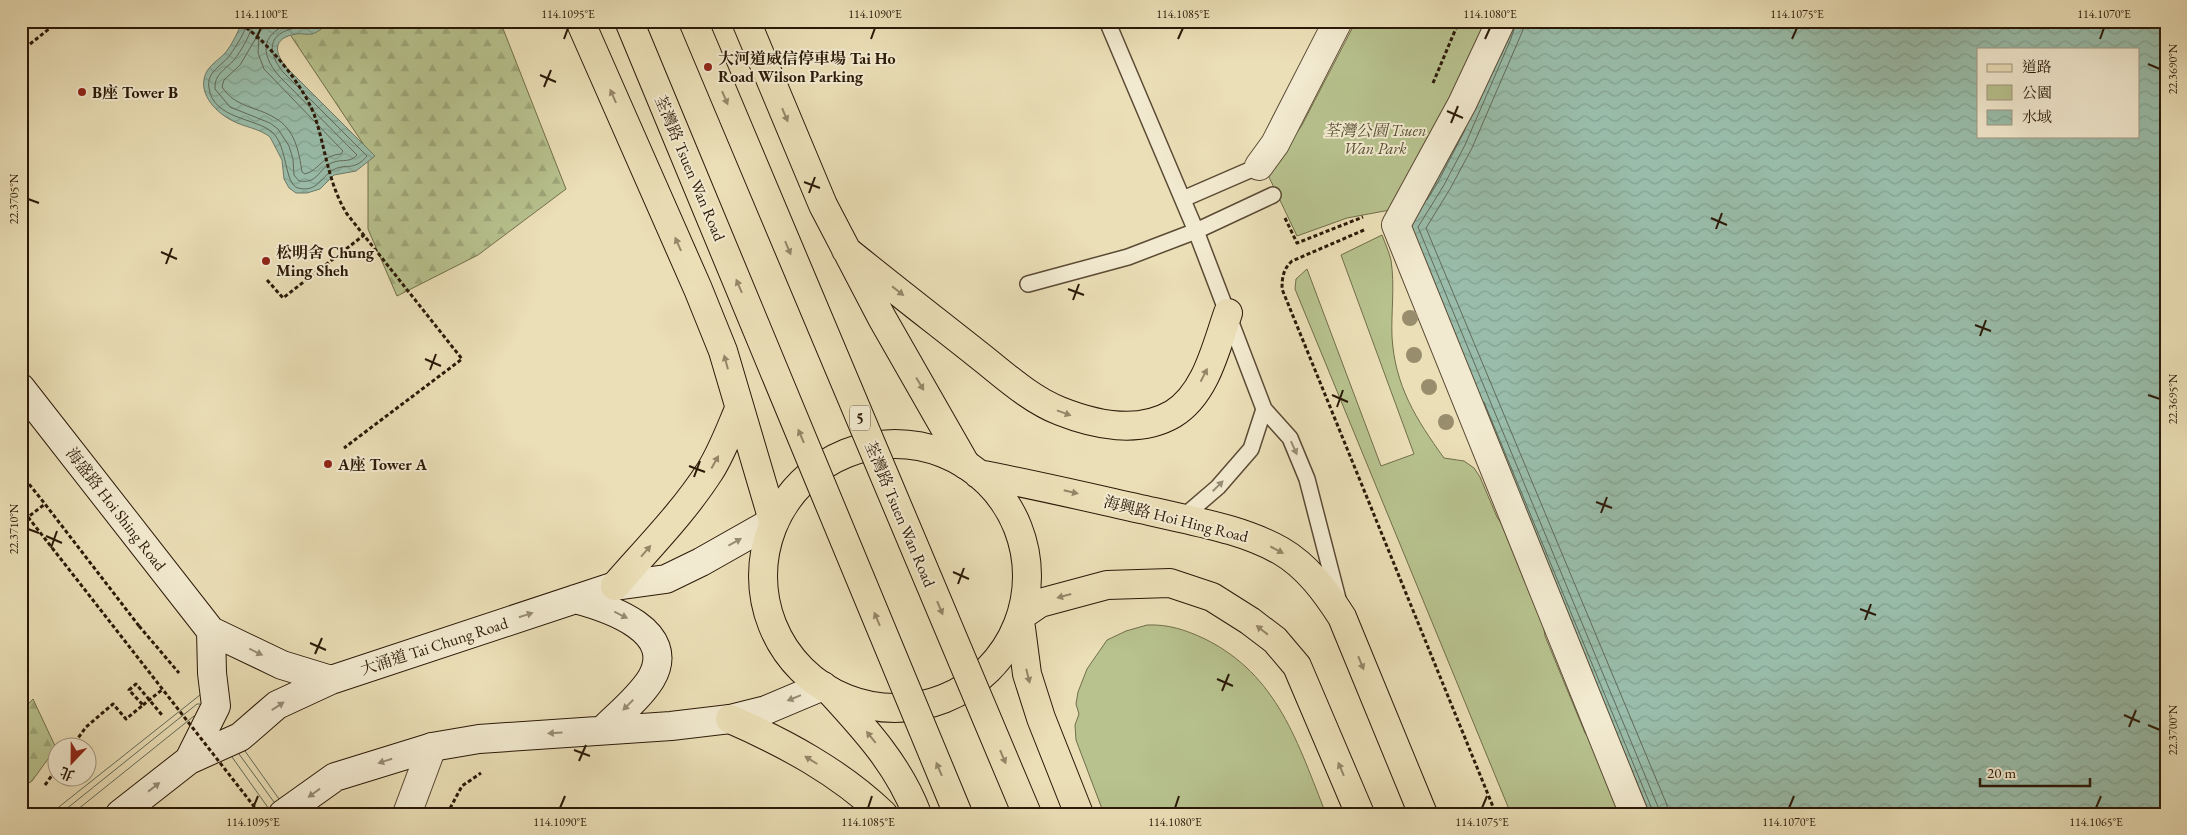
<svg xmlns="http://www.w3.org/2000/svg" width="2187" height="835" viewBox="0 0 2187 835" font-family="'EB Garamond','Noto Serif TC',serif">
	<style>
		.green { fill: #b7c28e; stroke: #716e4b }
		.forest { fill: url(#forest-firs); stroke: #716e4b }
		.water { fill: url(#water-waves); stroke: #6d7b69; fill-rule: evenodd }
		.pier { fill: #ebdfb7 }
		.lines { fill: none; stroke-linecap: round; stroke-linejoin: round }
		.shore { stroke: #626b59; stroke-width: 1 }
		.lane-casing { stroke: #5b4a34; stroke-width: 18 }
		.street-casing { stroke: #5b4a34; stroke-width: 30 }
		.secondary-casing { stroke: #2b1908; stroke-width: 30 }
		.primary-casing { stroke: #2b1908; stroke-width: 30 }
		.highway-casing { stroke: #2b1908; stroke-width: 30 }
		.path { stroke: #2b1908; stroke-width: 3; stroke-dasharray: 4 2.5; stroke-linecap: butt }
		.lane { stroke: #f2ead0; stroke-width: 15 }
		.street { stroke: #f2ead0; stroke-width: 28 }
		.secondary { stroke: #f2ead0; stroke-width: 28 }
		.primary { stroke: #ebdfb7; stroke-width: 28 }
		.highway { stroke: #ebdfb7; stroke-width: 28 }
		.highway-bridge-casing { stroke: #2b1908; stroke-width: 30; stroke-linecap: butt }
		.path-bridge { stroke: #2b1908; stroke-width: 3; stroke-dasharray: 4 2.5; stroke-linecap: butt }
		.highway-bridge { stroke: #ebdfb7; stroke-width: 28 }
		.tree { fill: #988e6d }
		.oneway { fill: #958668 }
		.oneway2 { fill: #988c76 }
		.ticks { fill: none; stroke: #2b1908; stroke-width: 2 }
		.poi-dot { fill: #8f2418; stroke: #f2ead0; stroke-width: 2 }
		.labels { text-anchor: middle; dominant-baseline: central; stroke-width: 4; stroke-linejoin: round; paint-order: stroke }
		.shield { fill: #f2ead0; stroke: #675844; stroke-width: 1 }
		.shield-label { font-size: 15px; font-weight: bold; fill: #2b1908 }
		.poi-label { font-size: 16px; font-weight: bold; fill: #2b1908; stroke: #f2ead0; text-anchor: start }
		.park-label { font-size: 16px; font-style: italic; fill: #554c30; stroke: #f2ead0 }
		.street-label { font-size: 16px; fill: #2b1908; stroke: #f2ead0 }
		.neatline { fill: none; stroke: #2b1908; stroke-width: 2 }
		.ticks-label { font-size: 12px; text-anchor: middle; fill: #2b1908 }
	</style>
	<defs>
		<pattern id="forest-firs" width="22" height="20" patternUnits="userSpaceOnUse" patternTransform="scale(1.25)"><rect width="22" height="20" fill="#b7c28e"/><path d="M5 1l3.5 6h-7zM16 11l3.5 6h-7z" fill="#9ea679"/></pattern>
		<pattern id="water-waves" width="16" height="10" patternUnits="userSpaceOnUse" patternTransform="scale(1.25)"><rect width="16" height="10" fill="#99bdaa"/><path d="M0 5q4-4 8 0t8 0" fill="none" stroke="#84a291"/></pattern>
	</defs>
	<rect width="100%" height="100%" fill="#ebdfb7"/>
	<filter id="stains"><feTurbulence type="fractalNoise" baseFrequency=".004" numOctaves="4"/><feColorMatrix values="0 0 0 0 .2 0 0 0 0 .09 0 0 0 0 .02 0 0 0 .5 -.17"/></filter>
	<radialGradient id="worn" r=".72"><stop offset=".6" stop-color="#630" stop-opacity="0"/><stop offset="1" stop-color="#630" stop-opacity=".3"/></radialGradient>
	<path class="green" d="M1356,21h150l-100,186 -59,11 -50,18 -29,-61 34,-50z
		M1382,235c3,8 7,17 9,25 4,26 0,52 1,77 3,49 24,82 52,121l20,3 10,7 6,9 17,40 24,37 19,49 5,33 40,97 24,30 17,51 -48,-3 -2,3h-65l-216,-525 1,-10 11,-10 74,197 33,-12 -73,-199z
		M1147,625c21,-1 39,5 58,14 73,36 93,105 121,175h-222l-28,-74 -1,-15 4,-11 -3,-10 2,-12 9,-23 20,-29 19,-9z"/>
	<path class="forest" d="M281,21h219l66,168 -88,66 -81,41 -29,-67v-78z
		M33,699l23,49 -24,33 -11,7v-76z"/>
	<path class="water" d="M243,21h85c-4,6 -9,11 -16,13 -5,1 -10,-1 -16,0 -24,4 -22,19 -9,34l88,88 -19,15 -22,4 -14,14 -13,4h-11l-7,-5 -5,-9 -2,-19 -12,-23c-11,-9 -27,-10 -39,-17 -17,-9 -35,-29 -24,-49 5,-8 13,-12 19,-19 7,-9 12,-21 17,-31z
		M1506,21h660v793h-516l-245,-589zM1978,49h160v87h-160z"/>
	<path class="pier" d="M201,687l39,50 56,77h-254z"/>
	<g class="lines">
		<path class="shore" d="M247,21c-1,11 -11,25 -17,34 -8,11 -24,17 -21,33 4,31 47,30 63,44 16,14 12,52 26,56 19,5 23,-11 35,-18 11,-7 21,2 34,-14l-84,-84c-16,-20 -16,-39 13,-44 11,-1 17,3 26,-7
			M253,21c-1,12 -12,30 -19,39 -9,10 -20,14 -19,29l15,18 40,16 8,6 11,17 4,13 1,16 5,6c21,3 19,-14 35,-19 9,-3 16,1 23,-7l-78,-79c-20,-23 -18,-44 14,-53 7,-2 13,1 19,-2
			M1517,21l-7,20 -45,104 -21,40 -26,42 243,587
			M1524,21l-1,9 -51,118 -22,41 -24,39 241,577 1,9
			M259,37l-1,16 6,16 79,82 -2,3c-19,1 -21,16 -36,20l-3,-2c-3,-20 -7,-43 -27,-54 -19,-12 -39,-10 -53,-31l2,-7 16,-15 16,-27z
			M1427,200l11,-18 27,-52
			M1484,402l170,412
			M245,751l34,48
			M239,754l35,48
			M232,757l37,52
			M50,814l150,-119
			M60,814l137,-110h3
			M72,814l122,-98"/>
		<g class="lane-casing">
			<path id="lane" d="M1107,21l89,210 68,178 26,29 17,41 31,120
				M1183,199l76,-33
				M1028,284l100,-27 68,-26 77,-36
				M1182,518l36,-31 33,-38 13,-40"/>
		</g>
		<g class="street-casing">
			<path id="street" d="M1501,21l-39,83 -66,121 238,589
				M1259,166l16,-22 63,-123
				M407,814l25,-67"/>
		</g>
		<g class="secondary-casing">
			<path id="secondary" d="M21,388l190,243 71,34 49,15
				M575,599c34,9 104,32 76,80 -12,19 -32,35 -47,50
				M189,760l27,-54 -4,-33 -1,-42
				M120,814l69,-54 51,-23 37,-32 54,-25 284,-94 51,-7 35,-17 69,-39
				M283,814l52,-37 97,-30 47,-8 192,-13 59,-7 36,-9 57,-24"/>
		</g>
		<g class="primary-casing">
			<path id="primary" d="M763 576a132 132 0 1 1 264 0a132 132 0 1 1-264 0Z
				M978,474c59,11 117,25 176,38 42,10 88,17 127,39 26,15 45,41 61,66l81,197
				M1024,614l16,-11 67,-18 63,-2 42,14 38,24 25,19 22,26 63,148"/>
		</g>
		<g class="highway-casing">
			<path id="highway" d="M580,21l118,268 25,62 49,166
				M746,21l77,184 59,113 84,147
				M846,250c43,35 87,69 130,103 26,20 53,46 84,58 35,14 79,23 113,3 33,-20 43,-67 55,-101
				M615,586c32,-37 68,-73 95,-115 12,-19 20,-41 29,-62
				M1021,628l6,46 14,44 38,96
				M831,692c34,37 68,74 86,122
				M730,719c55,24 109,53 153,95"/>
		</g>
		<path class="path" d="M235,21c29,14 72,68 81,99 10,32 13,65 31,94l115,145 -118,89
			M30,44l29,-23
			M1433,83l26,-62
			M1285,218l12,25 66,-26
			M1364,230l-72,31c-9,8 -10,17 -10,28l214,525
			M267,280l16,18 81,-63
			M21,474l24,30
			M139,626l40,47
			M71,748l15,-21 27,-23 13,15 17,-14 -14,-15 7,-6 26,31
			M45,785l13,-18
			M447,814l15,-28 19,-13"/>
		<use href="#lane" class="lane"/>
		<use href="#street" class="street"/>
		<use href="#secondary" class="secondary"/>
		<use href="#primary" class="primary"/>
		<use href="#highway" class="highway"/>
		<g class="highway-bridge-casing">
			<path id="highway-bridge" d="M629,21l329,793
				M693,21l334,793"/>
		</g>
		<path class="path-bridge" d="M139,626l-94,-122 -17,13 232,297
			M143,705l20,-16"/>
		<use href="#highway-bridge" class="highway-bridge"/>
	</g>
	<g class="tree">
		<circle cx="1410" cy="318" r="8"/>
		<circle cx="1414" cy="355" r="8"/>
		<circle cx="1429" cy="387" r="8"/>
		<circle cx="1446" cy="422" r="8"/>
	</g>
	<defs><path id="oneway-solid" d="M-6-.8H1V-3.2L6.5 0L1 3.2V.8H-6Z" transform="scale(1.25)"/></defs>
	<g class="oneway">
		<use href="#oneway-solid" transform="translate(613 96) rotate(-114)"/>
		<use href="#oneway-solid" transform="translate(725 98) rotate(67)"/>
		<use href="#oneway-solid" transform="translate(785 115) rotate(67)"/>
		<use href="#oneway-solid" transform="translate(678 244) rotate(-114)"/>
		<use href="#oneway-solid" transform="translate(788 248) rotate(67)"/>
		<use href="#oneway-solid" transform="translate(739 286) rotate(-113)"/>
		<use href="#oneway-solid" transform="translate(898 291) rotate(38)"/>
		<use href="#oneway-solid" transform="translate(726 362) rotate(-105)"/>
		<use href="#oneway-solid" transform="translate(1204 375) rotate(-63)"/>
		<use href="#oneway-solid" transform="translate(920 384) rotate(59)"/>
		<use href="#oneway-solid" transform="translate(1064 413) rotate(20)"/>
		<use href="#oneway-solid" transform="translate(801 436) rotate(-113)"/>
		<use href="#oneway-solid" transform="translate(715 462) rotate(-61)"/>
		<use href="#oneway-solid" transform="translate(1071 492) rotate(13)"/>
		<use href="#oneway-solid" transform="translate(1277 550) rotate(28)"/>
		<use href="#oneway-solid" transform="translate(646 551) rotate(-49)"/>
		<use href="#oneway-solid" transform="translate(1064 596) rotate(165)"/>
		<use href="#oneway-solid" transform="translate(940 608) rotate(67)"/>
		<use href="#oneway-solid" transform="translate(877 619) rotate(-113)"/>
		<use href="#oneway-solid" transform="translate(1262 630) rotate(-142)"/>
		<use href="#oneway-solid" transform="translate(1361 663) rotate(68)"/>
		<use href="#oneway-solid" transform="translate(1028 676) rotate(76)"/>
		<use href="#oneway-solid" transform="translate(871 737) rotate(-129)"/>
		<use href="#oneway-solid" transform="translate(1003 757) rotate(67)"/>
		<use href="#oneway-solid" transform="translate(811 760) rotate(-148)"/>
		<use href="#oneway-solid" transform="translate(939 769) rotate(-113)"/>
		<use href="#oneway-solid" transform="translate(1341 769) rotate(-113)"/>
	</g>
	<g class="oneway2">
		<use href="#oneway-solid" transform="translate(1294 448) rotate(66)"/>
		<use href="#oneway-solid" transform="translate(1218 486) rotate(-45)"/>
		<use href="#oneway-solid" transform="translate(735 542) rotate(-29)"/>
		<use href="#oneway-solid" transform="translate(526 615) rotate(-18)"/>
		<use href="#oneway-solid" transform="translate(621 615) rotate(26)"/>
		<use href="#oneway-solid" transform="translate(256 652) rotate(26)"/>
		<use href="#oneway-solid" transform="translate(794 698) rotate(158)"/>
		<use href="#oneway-solid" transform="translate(628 705) rotate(135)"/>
		<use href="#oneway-solid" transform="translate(278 706) rotate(-33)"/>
		<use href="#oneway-solid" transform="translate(555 733) rotate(176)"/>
		<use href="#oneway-solid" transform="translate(385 761) rotate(163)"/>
		<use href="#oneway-solid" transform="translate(154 787) rotate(-38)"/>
		<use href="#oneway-solid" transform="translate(314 793) rotate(144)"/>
	</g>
	<path class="ticks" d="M256,39l5,-11M564,39l4,-11M871,39l4,-11M1178,39l5,-11M1485,39l5,-11M1792,39l5,-11M2100,39l4,-11M2148,64l12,5M540,75l16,7M544,87l7,-17M1447,111l16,7M1451,123l7,-17M804,182l16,6M809,193l6,-16M28,199l11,4M1711,218l16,7M1716,229l6,-16M161,252l16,7M166,264l6,-16M1068,289l16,6M1073,300l6,-16M1975,325l16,6M1980,336l6,-16M425,359l16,7M430,370l6,-16M1332,395l16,7M2148,395l12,4M1337,407l6,-17M689,466l16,6M694,477l6,-16M1596,502l16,6M1601,513l6,-16M28,529l11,4M46,536l16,7M51,548l6,-17M953,572l16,7M958,584l6,-16M1860,609l16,6M1865,620l6,-16M310,643l16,7M315,654l7,-16M1217,679l16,7M1222,691l7,-17M2124,715l16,7M2148,725l12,5M2129,727l7,-17M574,750l16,6M579,761l7,-16M253,808l5,-12M560,808l5,-12M868,808l4,-12M1175,808l4,-12M1482,808l5,-12M1789,808l5,-12M2096,808l5,-12"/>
	<g class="poi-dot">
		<circle cx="708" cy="67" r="5"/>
		<circle cx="82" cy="92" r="5"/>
		<circle cx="266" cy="261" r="5"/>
		<circle cx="328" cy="464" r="5"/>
	</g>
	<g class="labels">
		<rect class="shield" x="850" y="405.5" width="20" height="25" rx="4"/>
		<g class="shield-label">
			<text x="860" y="418">5</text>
		</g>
		<g class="poi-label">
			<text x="718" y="58">大河道威信停車場 Tai Ho<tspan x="718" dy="18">Road Wilson Parking</tspan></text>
			<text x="92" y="92">B座 Tower B</text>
			<text x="276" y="252">松明舍 Chung<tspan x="276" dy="18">Ming Sheh</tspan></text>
			<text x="338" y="464">A座 Tower A</text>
		</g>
		<g class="park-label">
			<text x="1375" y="130">荃灣公園 Tsuen<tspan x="1375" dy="18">Wan Park</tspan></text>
		</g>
		<g class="street-label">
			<text transform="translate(690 168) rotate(67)">荃灣路 Tsuen Wan Road</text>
			<text transform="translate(116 509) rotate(52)">海盛路 Hoi Shing Road</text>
			<text transform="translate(900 514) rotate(67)">荃灣路 Tsuen Wan Road</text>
			<text transform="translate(1176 519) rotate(14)">海興路 Hoi Hing Road</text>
			<text transform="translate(434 646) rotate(-18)">大涌道 Tai Chung Road</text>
		</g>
	</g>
	<rect width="2187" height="835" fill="none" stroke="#ebdfb7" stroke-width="55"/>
	<rect x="1977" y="48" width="162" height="90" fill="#f2ead0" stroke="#a29680"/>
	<rect x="1987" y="64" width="25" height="8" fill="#ebdfb7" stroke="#a29680"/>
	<text x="2022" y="72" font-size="15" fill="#2b1908">道路</text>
	<rect x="1987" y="85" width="25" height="15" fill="#b7c28e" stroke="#a29680"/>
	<text x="2022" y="98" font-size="15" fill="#2b1908">公園</text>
	<rect x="1987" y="110" width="25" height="15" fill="url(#water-waves)" stroke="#a29680"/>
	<text x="2022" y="122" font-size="15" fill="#2b1908">水域</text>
	<g transform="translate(72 762) rotate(202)"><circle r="24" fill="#f2ead0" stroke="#a29680"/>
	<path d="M0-4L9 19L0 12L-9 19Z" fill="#8f2418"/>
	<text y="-8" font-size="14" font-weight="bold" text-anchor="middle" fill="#2b1908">北</text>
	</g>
	<path d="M1980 778v8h110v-8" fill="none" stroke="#2b1908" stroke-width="2.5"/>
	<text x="1987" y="778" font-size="15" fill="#2b1908" stroke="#f2ead0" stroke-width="4" paint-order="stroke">20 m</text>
	<rect x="28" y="28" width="2132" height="780" class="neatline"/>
	<g class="ticks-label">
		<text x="261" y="18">114.1100°E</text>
		<text x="568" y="18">114.1095°E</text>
		<text x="875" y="18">114.1090°E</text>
		<text x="1183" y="18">114.1085°E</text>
		<text x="1490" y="18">114.1080°E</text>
		<text x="1797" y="18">114.1075°E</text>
		<text x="2104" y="18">114.1070°E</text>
		<text transform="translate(2173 69) rotate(-90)" y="4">22.3690°N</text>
		<text transform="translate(14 199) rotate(-90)" y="4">22.3705°N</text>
		<text transform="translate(2173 399) rotate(-90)" y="4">22.3695°N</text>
		<text transform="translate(14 529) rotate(-90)" y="4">22.3710°N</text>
		<text transform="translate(2173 730) rotate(-90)" y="4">22.3700°N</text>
		<text x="253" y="826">114.1095°E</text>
		<text x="560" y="826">114.1090°E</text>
		<text x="868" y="826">114.1085°E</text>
		<text x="1175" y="826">114.1080°E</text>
		<text x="1482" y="826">114.1075°E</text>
		<text x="1789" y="826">114.1070°E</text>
		<text x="2096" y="826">114.1065°E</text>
	</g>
	<rect width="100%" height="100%" filter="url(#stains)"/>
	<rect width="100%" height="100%" fill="url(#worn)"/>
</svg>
